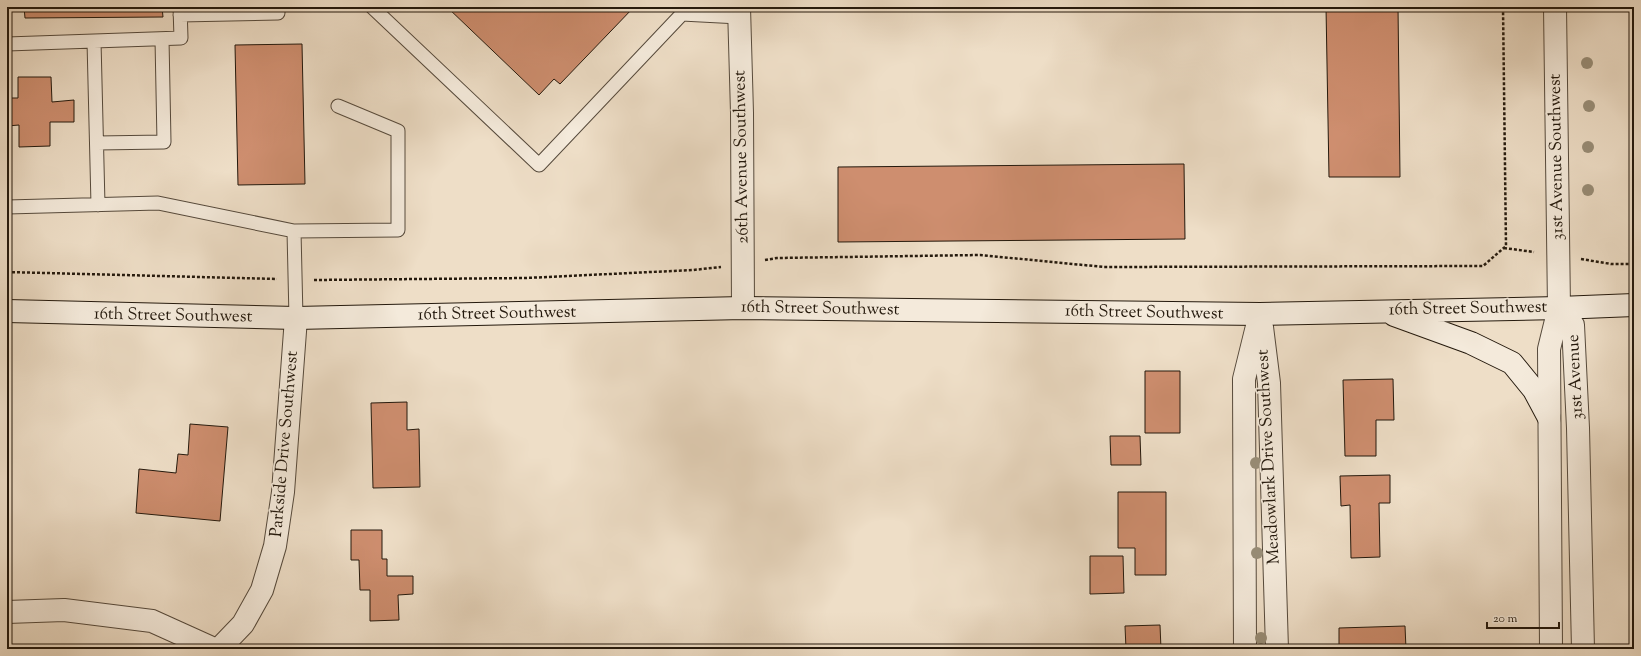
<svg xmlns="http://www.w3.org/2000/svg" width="1641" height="656" viewBox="0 0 1641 656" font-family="'Sorts Mill Goudy',serif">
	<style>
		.building { fill: #ce8e6f; stroke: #24190d }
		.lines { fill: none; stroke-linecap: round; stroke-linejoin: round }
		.service-casing { stroke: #564a3c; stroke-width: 15 }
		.minor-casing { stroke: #564a3c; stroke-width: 24 }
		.tertiary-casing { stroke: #564a3c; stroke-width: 24 }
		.secondary-casing { stroke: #24190d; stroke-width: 24 }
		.path { stroke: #24190d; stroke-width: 2.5; stroke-dasharray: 3 2; stroke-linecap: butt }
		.service { stroke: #f4eadb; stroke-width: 13 }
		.minor { stroke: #f4eadb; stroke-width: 22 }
		.tertiary { stroke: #f4eadb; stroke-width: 22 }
		.secondary { stroke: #f4eadb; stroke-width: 22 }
		.tree { fill: #988d77 }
		.labels { text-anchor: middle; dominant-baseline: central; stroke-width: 3.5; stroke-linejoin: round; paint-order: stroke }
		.street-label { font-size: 17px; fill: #24190d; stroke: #f4eadb }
	</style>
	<rect width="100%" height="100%" fill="#eedec7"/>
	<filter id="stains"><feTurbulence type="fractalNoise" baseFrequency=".005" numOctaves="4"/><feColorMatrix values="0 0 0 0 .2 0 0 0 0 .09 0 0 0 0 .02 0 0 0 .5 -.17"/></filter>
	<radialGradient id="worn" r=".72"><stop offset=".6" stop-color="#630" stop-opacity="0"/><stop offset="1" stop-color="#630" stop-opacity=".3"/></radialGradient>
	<path class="building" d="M24,7h138l1,10 -138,1z
		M447,7h187l-74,77 -6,-5 -15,16z
		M1326,7h72l2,170h-71z
		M302,44l3,140 -67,1 -3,-140z
		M18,77h33l1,25 22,-2v22h-24v24l-31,1v-22l-12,1v-28h11z
		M1184,164l1,75 -347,3v-75z
		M1145,371h35v62h-35z
		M1393,379l1,41h-18v36h-31l-2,-76z
		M407,402v28l12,-1 1,58 -47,1 -2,-85z
		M190,424l38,3 -8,94 -84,-8 3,-44 37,4 2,-19 10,1z
		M1110,436h30l1,29h-30z
		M1390,475v28h-11l1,54 -29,1 -1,-53 -9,1 -1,-30z
		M1118,492h48v83h-31v-27h-17z
		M351,530h31v29h5v17h26v18l-15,1 1,25 -29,1v-31h-10l-1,-30h-8z
		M1090,556h33l1,37 -34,1z
		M1160,625l1,24h-35l-1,-23z
		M1405,626l1,23h-67v-21z"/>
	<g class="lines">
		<g class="service-casing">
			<path id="service" d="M372,7l167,158 143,-151 57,3
				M180,15l98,-2v-6
				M94,41l4,164
				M7,44l174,-6 -1,-31
				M97,143l67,-1 -2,-103
				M7,207l151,-4 136,28 104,-1v-99l-60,-25
				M294,231l2,87"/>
		</g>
		<g class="minor-casing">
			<path id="minor" d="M739,7l3,106 1,195
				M1559,308l14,17 5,103 5,221
				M1262,327l7,56 8,266
				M7,612l57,-2 88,11 62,28
				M219,649l24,-25 19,-34 13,-44 8,-54 13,-174
				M1245,649l-1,-270 16,-65
				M1551,649l-2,-300 10,-41"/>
		</g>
		<g class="tertiary-casing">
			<path id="tertiary" d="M1555,7l4,301"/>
		</g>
		<g class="secondary-casing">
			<path id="secondary" d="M7,311l289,7 447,-10 517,6 299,-6 75,-3
				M1394,315l77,28 41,20 22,27 15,28"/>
		</g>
		<path class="path" d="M1504,248l30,4
			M1581,259l30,5h23
			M765,260l12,-2 203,-3 124,12 379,-1 23,-20 -3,-239
			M7,272l270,7
			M314,280l212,-2 167,-8 28,-3"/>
		<use href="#service" class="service"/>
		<use href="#minor" class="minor"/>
		<use href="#tertiary" class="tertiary"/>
		<use href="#secondary" class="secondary"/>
	</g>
	<g class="tree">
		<circle cx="1587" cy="63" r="6"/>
		<circle cx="1589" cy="106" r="6"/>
		<circle cx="1588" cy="147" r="6"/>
		<circle cx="1588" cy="190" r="6"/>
		<circle cx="1256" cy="463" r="6"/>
		<circle cx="1257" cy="553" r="6"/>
		<circle cx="1261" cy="638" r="6"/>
	</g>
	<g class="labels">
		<g class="street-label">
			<text transform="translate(742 157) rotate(-91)">26th Avenue Southwest</text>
			<text transform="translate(1557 157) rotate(-91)">31st Avenue Southwest</text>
			<text transform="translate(820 309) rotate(1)">16th Street Southwest</text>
			<text transform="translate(1468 309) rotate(-1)">16th Street Southwest</text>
			<text transform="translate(1144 313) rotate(1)">16th Street Southwest</text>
			<text transform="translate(497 314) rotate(-1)">16th Street Southwest</text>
			<text transform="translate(173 316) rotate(1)">16th Street Southwest</text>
			<text transform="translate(1576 377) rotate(-93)">31st Avenue</text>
			<text transform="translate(285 444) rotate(-85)">Parkside Drive Southwest</text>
			<text transform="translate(1269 457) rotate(-93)">Meadowlark Drive Southwest</text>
		</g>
	</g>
	<rect width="1641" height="656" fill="none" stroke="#eedec7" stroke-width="24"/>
	<rect x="8" y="8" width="1625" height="640" fill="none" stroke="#24190d" stroke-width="2"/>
	<rect x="12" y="12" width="1617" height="632" fill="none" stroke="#24190d"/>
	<path d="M1487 622v6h72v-6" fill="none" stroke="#24190d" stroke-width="2"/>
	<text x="1493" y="622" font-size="12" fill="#24190d" stroke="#f4eadb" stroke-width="3" paint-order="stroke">20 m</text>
	<rect width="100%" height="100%" filter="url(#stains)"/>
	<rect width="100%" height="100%" fill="url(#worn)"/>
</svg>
